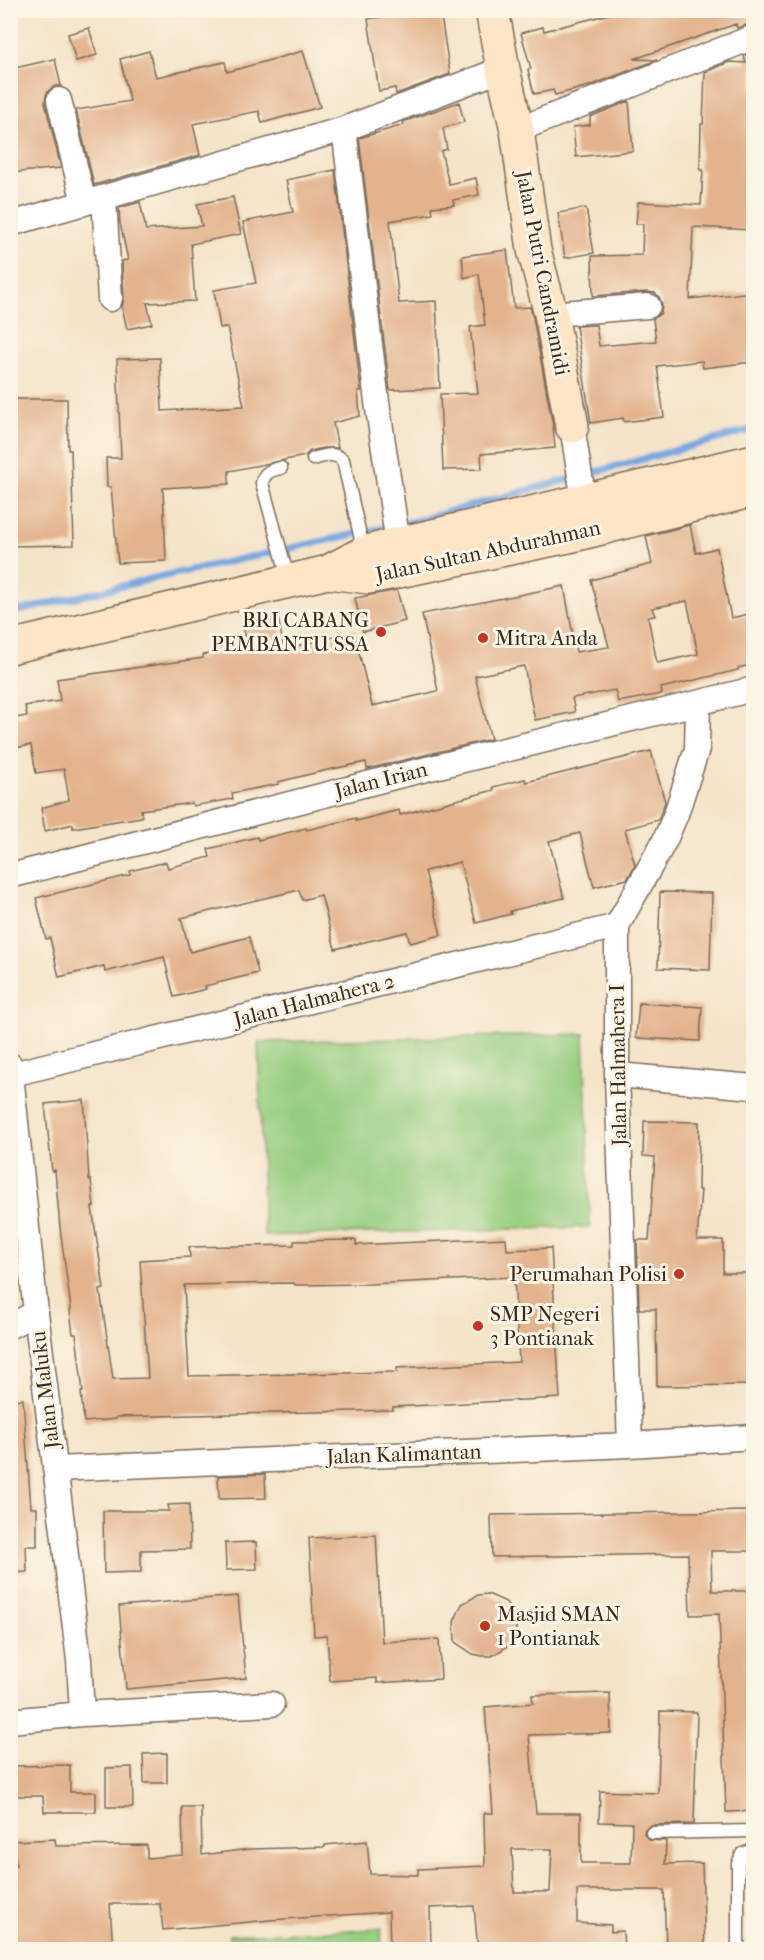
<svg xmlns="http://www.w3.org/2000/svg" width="764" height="1960" viewBox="0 0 764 1960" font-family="'IM FELL French Canon',serif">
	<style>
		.green { fill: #96ce81; stroke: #687c50; stroke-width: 1.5 }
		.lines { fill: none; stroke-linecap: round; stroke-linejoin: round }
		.stream { stroke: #78a8e2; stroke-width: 7 }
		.building { fill: #e3b38d; fill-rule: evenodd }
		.lane-casing { stroke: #7c6b5a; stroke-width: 15 }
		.street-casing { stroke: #7c6b5a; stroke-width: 27 }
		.secondary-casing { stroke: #7c6b5a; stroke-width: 36 }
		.lane { stroke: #fff; stroke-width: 12 }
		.street { stroke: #fff; stroke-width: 24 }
		.secondary { stroke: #fde5c5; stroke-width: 33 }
		.poi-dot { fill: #c8321e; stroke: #fcf5e5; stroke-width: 2 }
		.labels { text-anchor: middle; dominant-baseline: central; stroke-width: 6; stroke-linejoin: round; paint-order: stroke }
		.street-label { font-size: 21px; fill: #3b2a1e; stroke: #fcf5e5 }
		.poi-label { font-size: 21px; fill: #3b2a1e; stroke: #fcf5e5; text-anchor: start }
	</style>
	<rect width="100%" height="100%" fill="#fcf5e5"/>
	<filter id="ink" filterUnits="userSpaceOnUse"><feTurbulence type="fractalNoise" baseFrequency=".0167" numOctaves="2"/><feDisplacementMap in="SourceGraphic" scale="12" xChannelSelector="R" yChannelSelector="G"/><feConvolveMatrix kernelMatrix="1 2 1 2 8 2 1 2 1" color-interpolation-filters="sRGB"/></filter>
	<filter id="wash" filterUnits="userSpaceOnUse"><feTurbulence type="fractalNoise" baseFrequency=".008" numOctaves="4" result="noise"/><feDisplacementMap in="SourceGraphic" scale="24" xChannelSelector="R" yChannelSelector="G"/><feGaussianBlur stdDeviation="1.35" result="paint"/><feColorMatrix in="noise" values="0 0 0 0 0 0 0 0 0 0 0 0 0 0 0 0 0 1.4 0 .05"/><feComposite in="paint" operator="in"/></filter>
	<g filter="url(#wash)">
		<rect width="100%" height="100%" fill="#f4e4c8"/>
		<path class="green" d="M584,1034l6,193 -326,9 -6,-194z
			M381,1929l1,20h-152l-1,-14z"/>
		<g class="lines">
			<path class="stream" d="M10,613l154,-37 255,-56 335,-91"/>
		</g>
		<g id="blocks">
			<path class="building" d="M425,10h15l10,64 -54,20 -1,-6 -16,3 -11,-72z
				M625,10h128v13l-16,5 -1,-4 -102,35 23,1 -68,26 -34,9 -2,-5 -19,4 -6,-24 3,-1 -10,-36 22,-6 1,4z
				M89,28l8,27 -21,6 -8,-27z
				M149,51l7,26 69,-15 2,10 76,-21 17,56 -58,16 -3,-12 -66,13 7,31 -106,30 -18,-75 54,-9 -10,-42z
				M753,52v178l-60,-3 -3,72 63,-7v70l-50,6 -1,-7 -45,5 7,51 -40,5 -1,-4 -32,5 -15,-97 20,-1 3,21 57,-5 -3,-22 8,-6 1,-8 -3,-8 -4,-4 -8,-1 -54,4 -1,-40 50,-1 1,-31h-7l2,-22 63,3 2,-35h-3l1,-46h2l2,-52 24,-10 17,1 -2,-7z
				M55,59l6,27h-6l-6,4 -3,5 -1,8 16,65 -51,5v-104z
				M629,101l4,50 -57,6 -3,-30 17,-2v-8z
				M459,102l5,20 -21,6 4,21 -6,2 8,33 27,-6 3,17 -26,5 1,5 -22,2 1,7 -43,7 9,82 37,-2 4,87 -50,2 -31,-252 45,-13 -1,-3z
				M335,170l26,221h-3l2,25 -27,7 5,25h-14l-14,3 -5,5 -76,15v13l-66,4 3,73 -48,2 -7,-76h-4l-1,-29h15l-4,-99 43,-1 2,53 82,-5 -17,-79 -7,1 -6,-38 42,-7 -13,-61 50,-10 -7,-32z
				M233,197l8,37 -50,10 4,57 -48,2 5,21 -25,5 -5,-22 2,-9 -2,-37 6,-1 -8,-37 -1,-15 21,-6 6,28 56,-4 -5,-22z
				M586,208l8,45 -29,5 -7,-45z
				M507,250l7,58 16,-1 3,11 20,108 2,22 -74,6 1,15 -39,1 -3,-76 38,-1 -8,-66 15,-2 -6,-51 -15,4 -2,-22z
				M10,399h57l1,51h3l3,95 -64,1z
				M690,525l6,28 21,-5 14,70 22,-5v51l-15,4v2l-77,18 1,6 -44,8 -3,-12 -43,8 3,14 -40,8 -11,-54 -49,10 16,63 -124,30 -1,-7 -43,9 -45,11 1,2 -47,9 1,6 -40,7 -1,-3 -51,7 1,7 -69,11v-4l-28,7 -4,-23 28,-8 -5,-31 -28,4 -5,-28 -21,4v-30l17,-3 -2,-10 35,-5 -3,-22 146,-21v-3l44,-9 -4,-21 35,-7 6,31 70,-17 18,74 66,-15 -16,-77 142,-28 12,66 33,-5 -18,-67 61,-16 -6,-28zM687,601l11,53 -41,9 -9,-46 7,-1 -3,-8z
				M397,590l8,31 -42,11 -8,-34z
				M651,751l14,51 -7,18 -33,9 10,36 -8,14 -33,8 -14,-54 -31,8 15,57 -54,13 1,3 -35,9 -16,-61 -35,9 16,64 -31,8 -3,-11 -72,17 -14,-54 -19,5 -3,-10 -118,28 9,34 59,-15 9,36 -53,13 1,3 -32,8 -10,-40 -59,15 -1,-6 -45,11 -9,-39 -4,1 -10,-41 94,-23v-4l36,-9 2,6 42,-11 -2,-8 49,-12 1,3 48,-12 1,2 49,-12v3l43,-11 1,5 94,-25 -1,-3 32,-8 1,3z
				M660,892l52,1 -2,77 -52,-2z
				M639,1003l63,4 -2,34 -64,-3z
				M84,1100l5,80h2l3,27h-2l12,82 -4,1 13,89 35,-1 -8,-118 50,-3 -1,-10 105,-2v-4l62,-1v5l150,-7 1,12 44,-2 9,150 -167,9v3l-277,7v2l-32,3 -3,-30h2l-7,-58h-3l-3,-24 1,-1 -11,-81 -5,-58 -3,1 -7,-67zM514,1277l5,85 -122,6v4l-208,4 -5,-91 110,-2 1,2 74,-1z
				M644,1121l55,1 -1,68h3l-4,50h26v33h30v112l-96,1 -1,-77h-17l-2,-69h12l6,-83 -12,-1z
				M23,1399l8,109h6v38h-11l1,26 -17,1v-173z
				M265,1474l1,24 -47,1 -1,-23z
				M189,1504l1,45 -49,1v22l-37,1 -1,-62h66l-1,-6z
				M753,1511v40h-42l1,40h41v220l-27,1 -7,-198 -29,1 -2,-61 -196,3 -1,-42z
				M376,1535l6,107 57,-3 2,40 -64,4v-5l-47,3 -3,-46 -13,1 -5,-98z
				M256,1542l1,27 -31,1 -1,-27z
				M488,1594l18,8 9,17 1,10 -8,17 -16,10h-10l-9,-2 -18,-12 -1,-20 8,-18 16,-9z
				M238,1596l8,82 -120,11 -7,-83z
				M610,1693l1,40 -82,2 7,78h45v50h50l1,-40 -33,-1 1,-31 58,2 2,-82 37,1 -3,112 -43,1 -6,4 -1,5 5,6 17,1 -1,23 37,-1 3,87h-39l-2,-60h-87v33l34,2v7l12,-1 1,19h-146l-4,-44 -44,2 1,42h-41l-1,-38 -119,8 -107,10 -3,-26h-50l3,46 -103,-1v-83l6,-1 -2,-24 41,-2 1,7 91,-1v13l36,-3 -1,-48h19l1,48 48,-6 75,-2v-2l42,-4 3,33 48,1v-6l67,-3 -1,-53h9l-8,-106 48,-4 -1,-8zM512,1849h40l-2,43h-36z
				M167,1753v30h-23l-1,-29z
				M70,1765v27h26v20h-52l-1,-16h-33v-30z
				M132,1767l1,40h-27v-39z"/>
		</g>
	</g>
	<g filter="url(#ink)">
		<use href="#blocks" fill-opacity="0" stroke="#7c6b5a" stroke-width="1.5"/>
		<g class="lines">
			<g class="lane-casing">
				<path id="lane" d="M313,459c12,-3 20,-8 30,1l21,93
					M281,468c-10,2 -17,4 -19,15l27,98
					M652,1833l102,-2
					M738,1950v-86l4,-10 12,-4"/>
			</g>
			<g class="street-casing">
				<path id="street" d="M59,100l25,103
					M344,129l33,273 21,142
					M517,130l237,-93
					M104,198l6,101
					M10,224l334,-95 159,-60
					M551,314l97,-8
					M572,426l12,75
					M10,876l384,-99 360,-88
					M10,1065l26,248 43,347 3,54
					M12,1074l605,-148
					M617,1075l137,12
					M10,1326l26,-13
					M630,1445l-13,-370v-149l48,-86 11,-26 21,-65 1,-46
					M55,1469l575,-24 124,-8
					M10,1721l72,-7 190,-10"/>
			</g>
			<g class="secondary-casing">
				<path id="secondary" d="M492,10l11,59 14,61 17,120 17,64 21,112
					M328,572l36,-19 34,-9 356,-83
					M10,647l318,-75 41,5 15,-3 189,-39 181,-45"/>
			</g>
			<use href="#lane" class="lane"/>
			<use href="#street" class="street"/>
			<use href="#secondary" class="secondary"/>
		</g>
	</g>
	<g class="poi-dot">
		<circle cx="381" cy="632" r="6"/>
		<circle cx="483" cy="638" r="6"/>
		<circle cx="679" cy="1274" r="6"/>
		<circle cx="478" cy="1326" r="6"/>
		<circle cx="485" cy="1626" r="6"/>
	</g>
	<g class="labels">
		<g class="street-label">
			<text transform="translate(543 273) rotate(79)">Jalan Putri Candramidi</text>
			<text transform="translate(488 551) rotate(-12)">Jalan Sultan Abdurahman</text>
			<text transform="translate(381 780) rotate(-14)">Jalan Irian</text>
			<text transform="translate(314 1000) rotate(-14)">Jalan Halmahera 2</text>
			<text transform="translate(618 1065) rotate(-91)">Jalan Halmahera I</text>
			<text transform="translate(45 1390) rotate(-97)">Jalan Maluku</text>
			<text transform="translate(404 1454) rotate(-2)">Jalan Kalimantan</text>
		</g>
		<g class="poi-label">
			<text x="369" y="620" text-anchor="end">BRI CABANG<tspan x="369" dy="24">PEMBANTU SSA</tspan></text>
			<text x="495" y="638">Mitra Anda</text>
			<text x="667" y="1274" text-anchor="end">Perumahan Polisi</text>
			<text x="490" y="1314">SMP Negeri<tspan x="490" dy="24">3 Pontianak</tspan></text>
			<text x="497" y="1614">Masjid SMAN<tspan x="497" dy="24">1 Pontianak</tspan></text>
		</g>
	</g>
	<rect width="764" height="1960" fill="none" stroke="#fcf5e5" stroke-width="36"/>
</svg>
